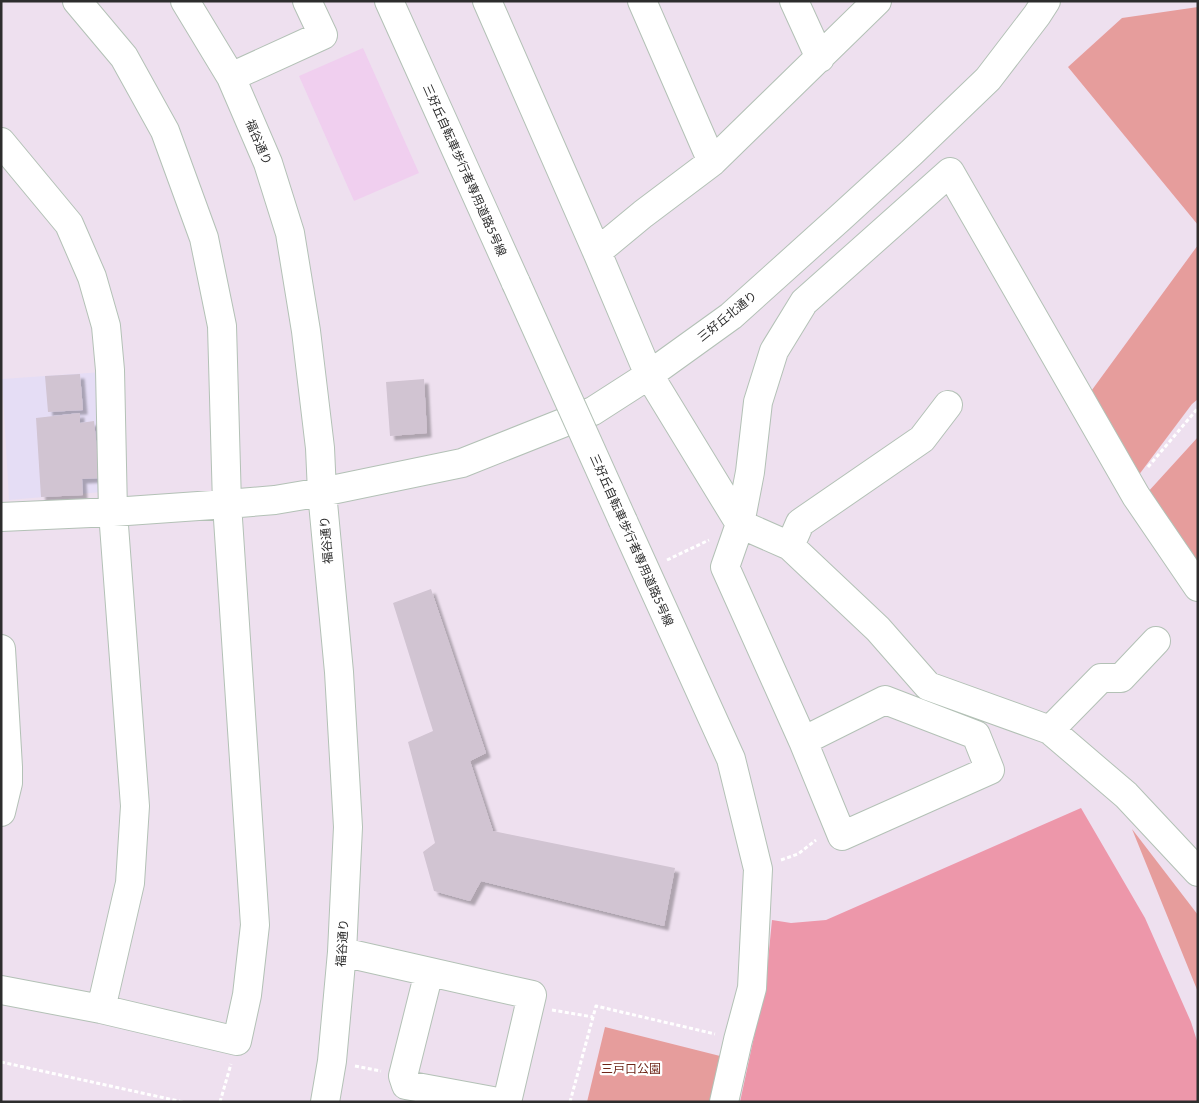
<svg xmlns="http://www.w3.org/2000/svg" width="1199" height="1103" viewBox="0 0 1199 1103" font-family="Lato,'Noto Sans JP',sans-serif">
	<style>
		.education { fill: #f0cfef }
		.medical { fill: #e5ddf5 }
		.green { fill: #e69d9c }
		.pitch { fill: #ed97aa }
		.building { fill: #d1c4d2; filter: url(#shadow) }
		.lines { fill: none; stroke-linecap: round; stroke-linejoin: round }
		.minor-casing { stroke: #b3c1b6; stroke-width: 30 }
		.path { stroke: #fff; stroke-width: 3; stroke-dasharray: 4 2.5; stroke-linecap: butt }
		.minor { stroke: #fff; stroke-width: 28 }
		.minor-bridge-casing { stroke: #b3c1b6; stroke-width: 30; stroke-linecap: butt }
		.minor-bridge { stroke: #fff; stroke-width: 28 }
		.labels { text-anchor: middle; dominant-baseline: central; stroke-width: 4.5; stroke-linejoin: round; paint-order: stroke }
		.street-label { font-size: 12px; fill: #2d2d2d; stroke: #fff }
		.park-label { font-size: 12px; fill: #6e2619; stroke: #fff }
	</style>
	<defs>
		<filter id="shadow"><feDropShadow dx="4.5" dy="4.5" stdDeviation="1" flood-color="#0004"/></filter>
	</defs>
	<rect width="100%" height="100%" fill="#eee0ef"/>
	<path class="education" d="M363,48l56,125 -65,28 -55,-125z"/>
	<path class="medical" d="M103,372l11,119 -105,9 -7,-121z"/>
	<path class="green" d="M1198,7v218l-130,-158 54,-49z
		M1198,245v154l-6,5 -54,72 -49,-82z
		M1198,437v133l-51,-77z
		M1132,829l66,86v77z
		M605,1027l123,31 -11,44h-130z"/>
	<path class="pitch" d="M1081,808l64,110 46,104 7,22v58h-458l26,-121 6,-61 19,3 35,-3z"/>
	<path class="building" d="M80,374l3,36 -35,2 -3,-36z
		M424,379l3,54 -37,3 -4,-54z
		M80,413v10l14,-2 6,57 -18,1 1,16 -42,2 -5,-79z
		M431,589l55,164 -16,8 23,70 182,37 -11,58 -183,-45 -11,20 -36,-10 -11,-39 12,-9 -27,-101 25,-11 -40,-128z"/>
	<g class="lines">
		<g class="minor-casing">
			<path id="minor" d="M185,1l46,76 37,86 22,70 16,98 14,117 2,44 17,180 9,155 -6,125 -10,109 -7,41
				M389,1l127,282
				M487,1l110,251 52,123 91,149 50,22 88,83 50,57 122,44 76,65 72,77
				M642,1l70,161
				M794,1l26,57
				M231,77l92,-42 -16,-34
				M1,142l68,82 23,53 14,49 4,44 3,142 22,294 -5,77 -29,126
				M597,252l46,-38 69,-52 165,-161
				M1,517l112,-5 114,-8 48,-4 47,-8 140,-29 131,-52 56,-36 82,-59 109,-98 71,-65 77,-74 49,-64 9,-14
				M623,521l108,238 27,110 -6,119 -14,52 -14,62
				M790,546l10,-23 122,-84 26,-34
				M1,649l7,118v16l-7,29
				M1050,730l51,-52h20l35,-37
				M803,741l82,-41 91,35 14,35 -148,66 -39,-95 -78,-174 15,-43 10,-52 8,-70 16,-51 30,-49 146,-130 186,324 62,91
				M342,952l190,43 -25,107
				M429,972l-26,104 3,9 92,17
				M1,990l100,19 136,32 10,-46 8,-70 -28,-421 -5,-178 -18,-88 -39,-107 -41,-74 -47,-56"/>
		</g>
		<path class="path" d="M1148,467l50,-59
			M667,560l42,-20
			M781,860l17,-6 18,-14
			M552,1010l41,7
			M1,1062l182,40
			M355,1066l26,5
			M220,1102l11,-38
			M570,1102l26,-96 119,28"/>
		<use href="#minor" class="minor"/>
		<g class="minor-bridge-casing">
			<path id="minor-bridge" d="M516,283l107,238"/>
		</g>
		<use href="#minor-bridge" class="minor-bridge"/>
	</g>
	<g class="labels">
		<g class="street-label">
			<text transform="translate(259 142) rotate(67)">福谷通り</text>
			<text transform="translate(465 170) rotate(66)">三好丘自転車歩行者専用道路5号線</text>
			<text transform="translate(727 316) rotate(-39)">三好丘北通り</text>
			<text transform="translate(326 540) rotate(-95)">福谷通り</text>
			<text transform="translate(632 540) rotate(66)">三好丘自転車歩行者専用道路5号線</text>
			<text transform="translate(342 943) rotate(-86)">福谷通り</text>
		</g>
		<g class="park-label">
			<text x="631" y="1068">三戸口公園</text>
		</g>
	</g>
	<rect width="1199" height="1103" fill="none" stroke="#2d2d2d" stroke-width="5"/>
</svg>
